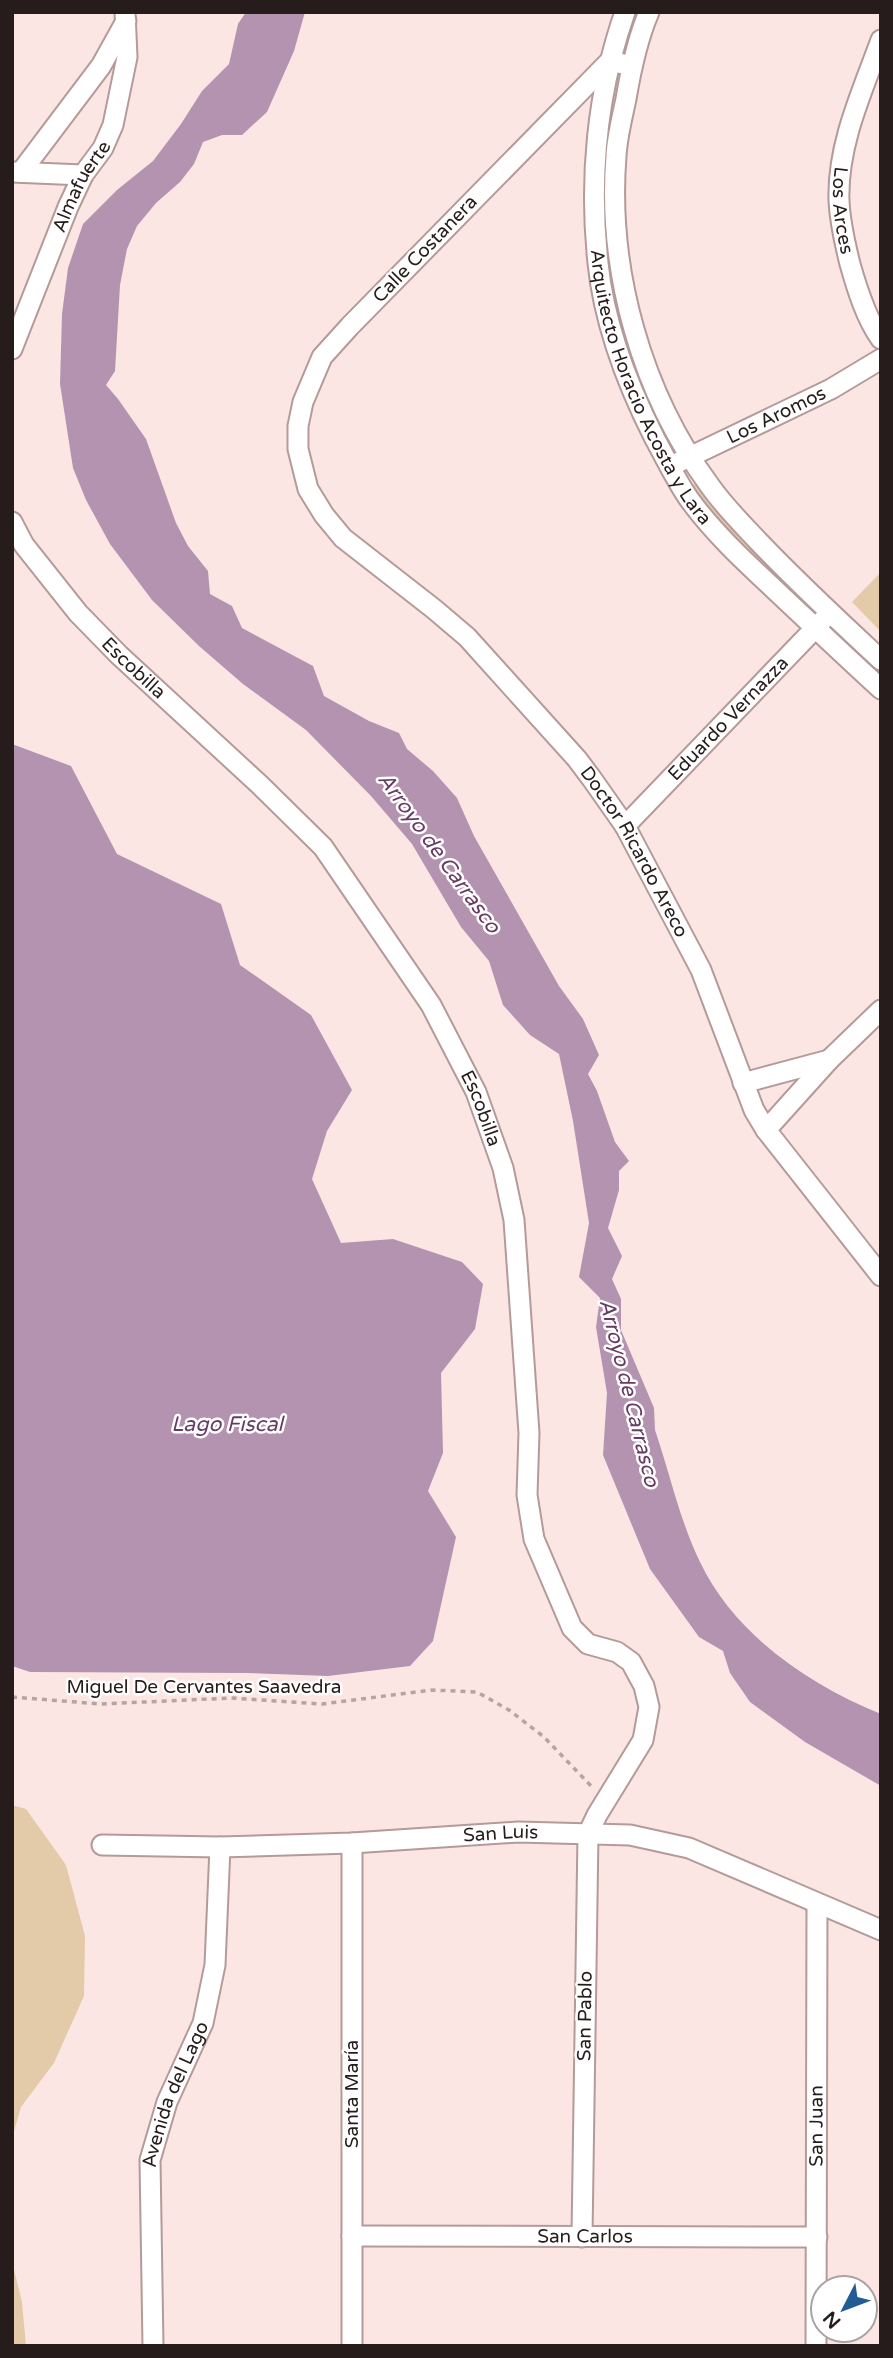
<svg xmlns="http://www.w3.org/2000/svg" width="893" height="2358" viewBox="0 0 893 2358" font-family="'Varela Round',sans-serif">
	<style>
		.green { fill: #e3cba9 }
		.water { fill: #b393b0 }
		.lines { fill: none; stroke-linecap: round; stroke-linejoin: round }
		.minor-casing { stroke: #b49a99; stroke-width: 23 }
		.path { stroke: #b6a4a2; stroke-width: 3.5; stroke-dasharray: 5 5; stroke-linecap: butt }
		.minor { stroke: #fff; stroke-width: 19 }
		.labels { text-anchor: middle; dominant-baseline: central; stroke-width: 5; stroke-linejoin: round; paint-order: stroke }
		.street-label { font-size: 19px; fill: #261c1b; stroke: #fff }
		.water-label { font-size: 21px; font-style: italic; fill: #673b64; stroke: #fff }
	</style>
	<rect width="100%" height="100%" fill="#fce6e4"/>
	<path class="green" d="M616,74l8,2 -13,143 64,228 -3,4 -3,-1c-12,-27 -28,-54 -37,-82 -25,-71 -35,-151 -27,-226 2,-23 7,-46 11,-68z
		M696,482l45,57 71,68 -1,5 -96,-92 -23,-34z
		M881,572v60l-29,-30z
		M12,1805l14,4 40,56 19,71 -1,60 -30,67 -33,44 -9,31z
		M12,2261l10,41 4,44h-14z"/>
	<path class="water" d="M246,12h59l-11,39 -27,61 -25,23h-20l-19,7 -9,22 -14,18 -24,21 -19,23 -10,23 -7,36 -5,86 -9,14 12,14 28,40 30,84 12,23 20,25 2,23 22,12 10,22 71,38 11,30 45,25 30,12 8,16 26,22 24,27 17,38 85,150 24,33 16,36 -11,19 9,17 18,51 14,19 -10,10v19l-11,38 14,28 -10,23 9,20v31l33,78 1,22c15,44 25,91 45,132 35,73 108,122 181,152v72l-76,-44 -55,-40 -20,-29 -7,-22 -24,-14 -49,-68 -47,-114 4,-62 -11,-66 4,-29 -21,-21 10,-54 -16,-102 -14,-67 -29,-19 -27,-30 -14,-44 -28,-34 -49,-83 -41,-48 -65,-66 -63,-46 -44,-38 -47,-46 -42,-56 -24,-44 -13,-32 -13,-84 2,-70 6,-46 15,-44 34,-34 36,-29 28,-37 21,-33 27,-27 9,-40z
		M12,744l59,22 46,88 104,50 19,61 71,50 41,75 -25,41 -15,48 29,64 52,-4 69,23 21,22 -8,45 -34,44 2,80 -15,38 28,46 -23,104 -23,25 -82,10 -81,-3 -217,-1 -18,-6z"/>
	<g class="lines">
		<g class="minor-casing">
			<g id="minor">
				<path id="s1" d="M625,12c-28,80 -36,167 -27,251 6,60 30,123 57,176 11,20 21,41 34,60 24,33 54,61 84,89 36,34 72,68 108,101"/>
				<path d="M649,12c-12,28 -18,57 -23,87 -4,19 -9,38 -10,57 -9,115 26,238 94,330 14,20 32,38 49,56 39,41 80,79 122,118"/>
				<path id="s2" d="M881,40c-19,52 -44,105 -42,161 1,21 6,43 11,63 7,25 16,54 31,75"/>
				<path id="s3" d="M632,66l-22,-5 -260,265 -28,31 -19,45 -5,24v23l10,40 16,26 19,23 91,71 33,28 110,122 15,20 33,47 76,144 53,140 12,20 115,146"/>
				<path d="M12,172l71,3"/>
				<path d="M21,172l80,-106 25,-45"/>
				<path id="s4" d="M12,349l56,-142 15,-32 20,-27 10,-23 14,-68 -2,-45"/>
				<path id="s5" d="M679,462l152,-73 50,-30"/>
				<path id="s6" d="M12,522l12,23 54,68 41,42 141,130 63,62 108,158 45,87 27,76 11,52 15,213 -2,62 7,44 38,89 16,16 29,8 14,10 13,24 5,21 -6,33 -46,75 -9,19 -6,403"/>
				<path id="s7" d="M625,826l198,-206"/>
				<path d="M743,1083l86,-23"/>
				<path d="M766,1130l63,-70 52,-50"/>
				<path id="s8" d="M102,1845l118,2 132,-4 166,-11 112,3 59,13 192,82"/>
				<path id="s9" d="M352,2236l465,1"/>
				<path id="s10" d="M153,2346l-3,-186 17,-58 36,-79 12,-58 5,-118"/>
				<path d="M352,2346v-503"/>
				<path id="s11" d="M816,2346l1,-441"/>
			</g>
		</g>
		<path class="path" d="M12,1697l89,7 130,-6 91,6 110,-14 45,2 32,18 35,27 50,52"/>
		<use href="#minor" class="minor"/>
	</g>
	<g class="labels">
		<g class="street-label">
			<text stroke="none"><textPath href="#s4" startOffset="177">Almafuerte</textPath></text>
			<text stroke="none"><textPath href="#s2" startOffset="177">Los Arces</textPath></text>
			<text transform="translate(425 249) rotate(-46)">Calle Costanera</text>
			<text stroke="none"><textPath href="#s1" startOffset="390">Arquitecto Horacio Acosta y Lara</textPath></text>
			<text stroke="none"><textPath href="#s5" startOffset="108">Los Aromos</textPath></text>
			<text stroke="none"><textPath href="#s6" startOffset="191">Escobilla</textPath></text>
			<text stroke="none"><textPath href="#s7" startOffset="149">Eduardo Vernazza</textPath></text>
			<text stroke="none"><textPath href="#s3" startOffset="1066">Doctor Ricardo Areco</textPath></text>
			<text stroke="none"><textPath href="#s6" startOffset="758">Escobilla</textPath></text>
			<text x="204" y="1687">Miguel De Cervantes Saavedra</text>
			<text stroke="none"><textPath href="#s8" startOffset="399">San Luis</textPath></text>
			<text transform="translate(585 2016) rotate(-89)">San Pablo</text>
			<text transform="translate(352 2094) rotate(-90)">Santa María</text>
			<text stroke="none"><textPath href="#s10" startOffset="256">Avenida del Lago</textPath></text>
			<text stroke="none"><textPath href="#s11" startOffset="220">San Juan</textPath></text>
			<text stroke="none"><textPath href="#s9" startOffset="233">San Carlos</textPath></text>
		</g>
		<g class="water-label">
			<text transform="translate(439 853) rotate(54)">Arroyo de Carrasco</text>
			<text transform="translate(629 1393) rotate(76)">Arroyo de Carrasco</text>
			<text x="227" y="1424">Lago Fiscal</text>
		</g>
	</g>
	<rect width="893" height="2358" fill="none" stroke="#261c1b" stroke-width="28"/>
	<g transform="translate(844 2309) rotate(228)"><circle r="33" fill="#ffffff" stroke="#a8a4a4" stroke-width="2"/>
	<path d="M0-5L12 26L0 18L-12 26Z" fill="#225c94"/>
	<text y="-10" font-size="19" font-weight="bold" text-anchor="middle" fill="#261c1b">N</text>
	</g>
</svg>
